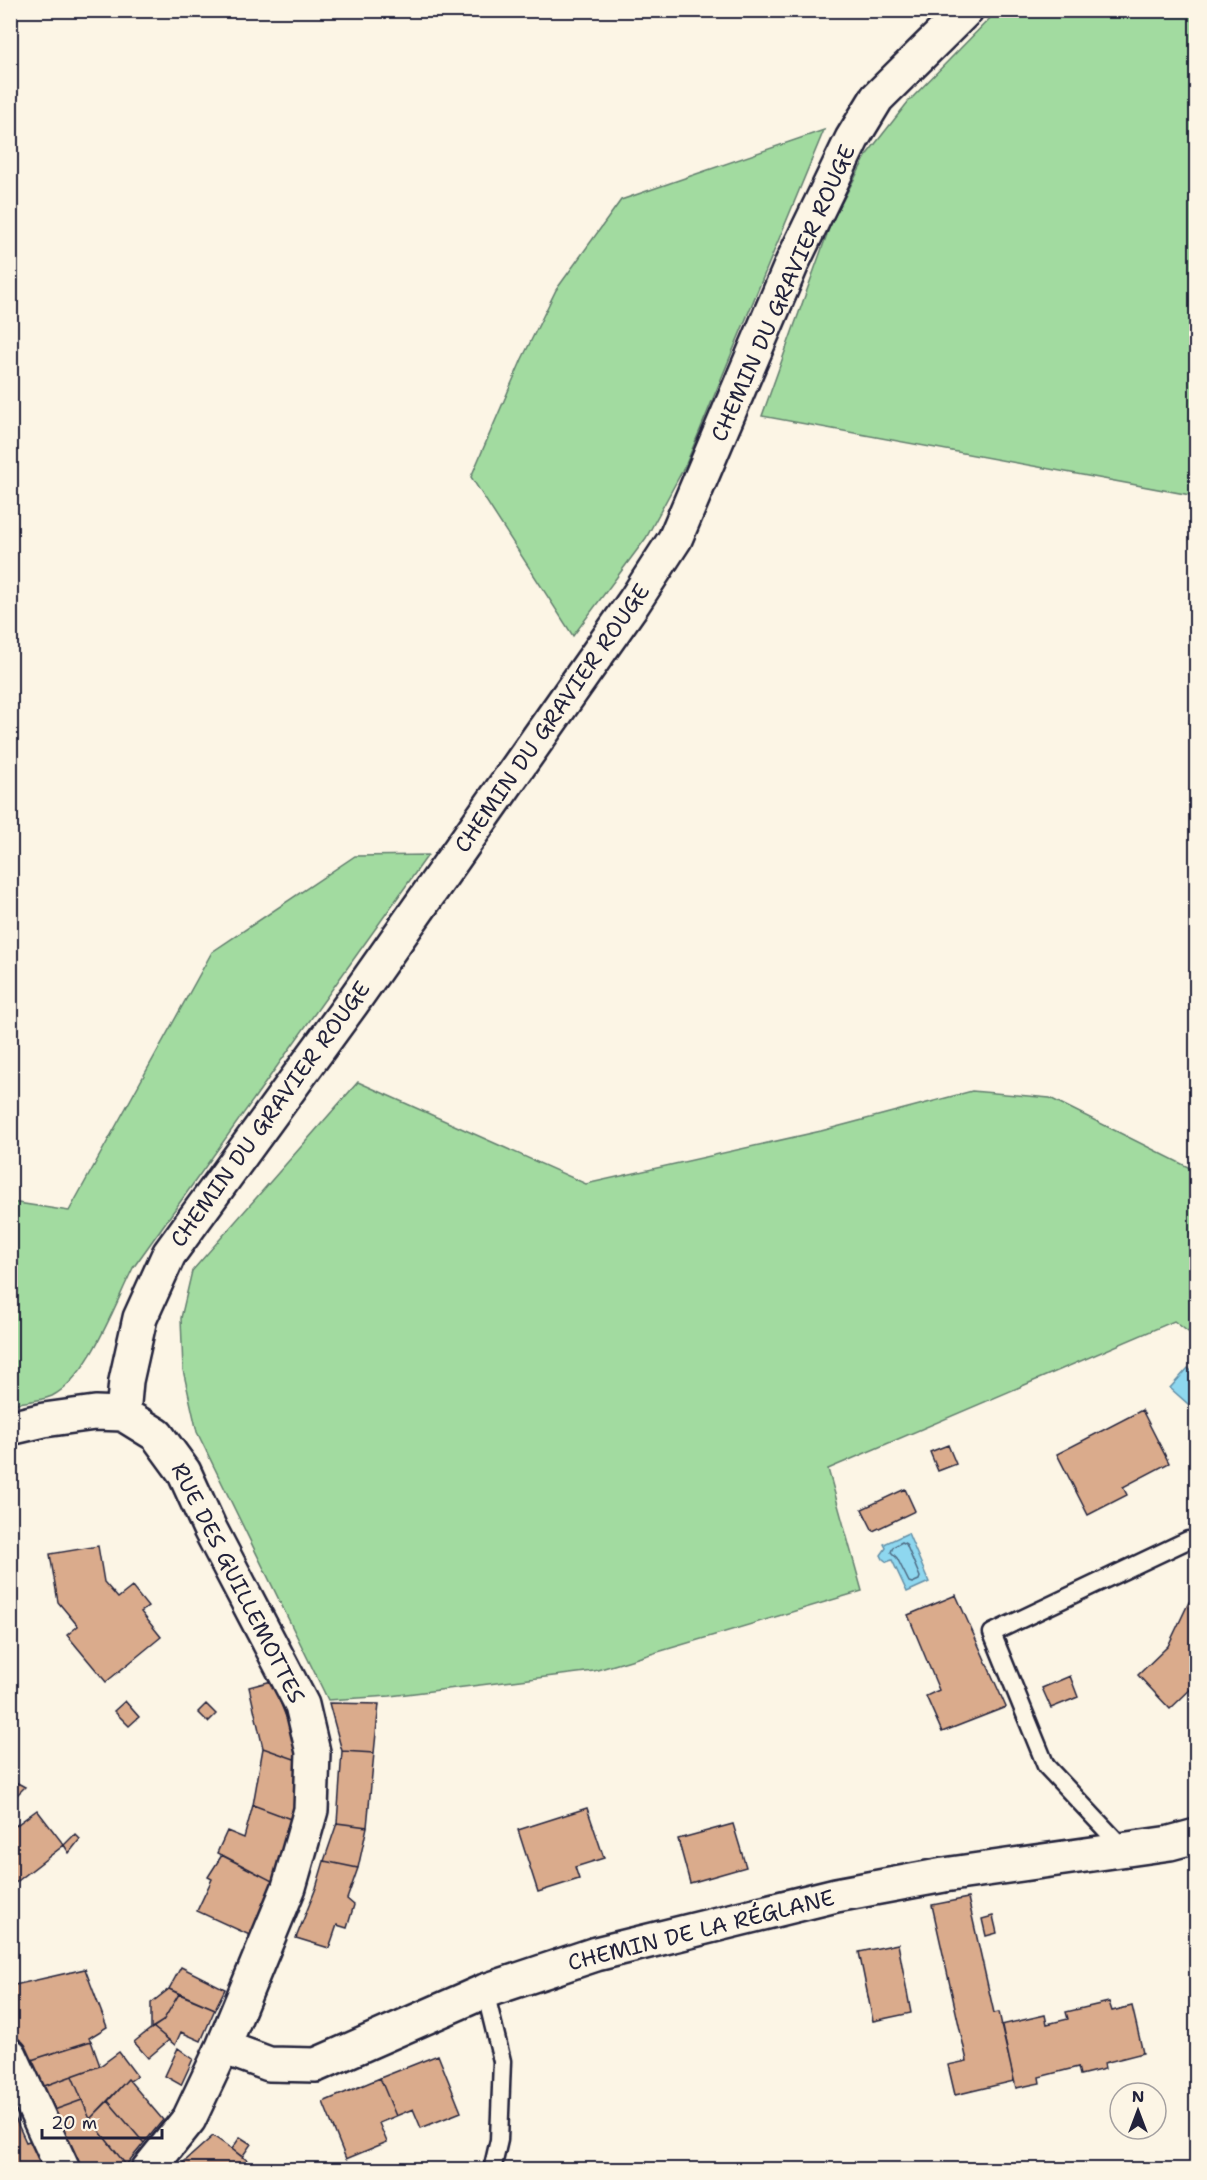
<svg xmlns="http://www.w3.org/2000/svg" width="1207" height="2180" viewBox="0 0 1207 2180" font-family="'Shantell Sans',sans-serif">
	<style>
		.green { fill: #a2dba0; stroke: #627e6e; stroke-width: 1.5 }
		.water { fill: #8ed7ef; stroke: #638fa7; stroke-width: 1.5 }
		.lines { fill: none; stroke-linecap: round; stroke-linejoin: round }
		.shore { stroke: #4d6a83; stroke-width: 1.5 }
		.building { fill: #daab8c; stroke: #22223b; stroke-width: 1.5 }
		.service-casing { stroke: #22223b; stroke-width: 21 }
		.minor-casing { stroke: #22223b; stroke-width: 38 }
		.service { stroke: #fcf5e5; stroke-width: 16 }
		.minor { stroke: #fcf5e5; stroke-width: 33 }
		.labels { text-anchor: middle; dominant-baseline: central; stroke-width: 4.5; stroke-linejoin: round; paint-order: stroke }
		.street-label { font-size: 22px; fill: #22223b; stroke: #fcf5e5 }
	</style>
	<rect width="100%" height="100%" fill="#fcf5e5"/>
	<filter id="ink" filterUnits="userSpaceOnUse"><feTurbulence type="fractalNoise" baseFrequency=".0167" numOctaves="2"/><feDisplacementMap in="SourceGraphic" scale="12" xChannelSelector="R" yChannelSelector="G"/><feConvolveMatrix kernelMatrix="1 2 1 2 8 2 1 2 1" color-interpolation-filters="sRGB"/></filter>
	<g filter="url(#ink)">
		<path class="green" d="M997,11h199v485l-434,-80 69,-193 37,-70 40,-51z
			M824,130l-138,334 -40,74 -73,98 -102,-159 51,-118 34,-69 65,-90z
			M428,855l-295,413c-19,38 -43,108 -81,128 -11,5 -29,6 -41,8v-202l58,9 143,-259 143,-96z
			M358,1082l228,102 235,-53 151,-40 78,7 146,73v167l-22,-17 -346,148 34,122 -268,80 -204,25 -62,4 -131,-268 -14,-62 -2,-52 11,-47z"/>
		<path class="water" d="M1188,1368l8,8v35l-26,-23z
			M908,1533l21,49 -22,10 -15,-32 -5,2 -4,-3 -2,-4 5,-7 -2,-4z"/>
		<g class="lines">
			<path class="shore" d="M902,1542l4,2 14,33 -1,3 -7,3 -3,-1 -12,-24 -6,-6 2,-5z"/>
		</g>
		<path class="building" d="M1142,1410l27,53 -46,24 4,8 -39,20 -31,-61z
			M948,1445l8,19 -18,7 -8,-19z
			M905,1489l10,22 -42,20 -11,-22z
			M98,1546l6,36 14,16 14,-11 16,20 -7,5 20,25 -55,45 -39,-47 11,-9 -20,-24 -8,-48z
			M956,1595l50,112 -64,25 -16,-36 13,-6 -31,-75z
			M1189,1602l7,4v78l-26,25 -32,-34 30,-29z
			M10,1661l6,35 -6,1z
			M1070,1676l8,21 -27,11 -9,-20z
			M272,1681l27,69 -2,10 -34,-12 -14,-61z
			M125,1701l14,16 -10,9 -15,-15z
			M329,1703l50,1 -5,49 -32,-2z
			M206,1704l10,10 -8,8 -10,-10z
			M263,1748l34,12 -1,61 -43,-16z
			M342,1751l32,2 -7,74 -30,-4z
			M10,1779l15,8 -15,15z
			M253,1805l43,16 -16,64 -63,-32 10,-22 17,7z
			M587,1808l17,50 -29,9 4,12 -41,13 -20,-62z
			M37,1810l27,35 -54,42v-57z
			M337,1823l30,4 -9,41 -34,-7z
			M733,1824l13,43 -56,16 -12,-44z
			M75,1834l5,5 -11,14 -5,-8z
			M222,1855l58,30 -24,53 -59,-27 15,-32 -4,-2z
			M324,1861l34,7 -11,31 7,6 -7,23 -10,-3 -8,23 -33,-10 20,-50z
			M968,1898l26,115 5,-1 15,69 -59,14 -7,-30 19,-4 -35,-156z
			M993,1916l4,17 -11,3 -4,-17z
			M898,1944l13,69 -38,8 -14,-69z
			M181,1967l44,22 -10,20 -46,-20z
			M85,1969l22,58 -18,11 2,3 -66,21 -15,-36v-40z
			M169,1989l10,5 -16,27 -12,8v-26z
			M1196,1991v30l-6,-29z
			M179,1994l36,15 -14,32 -20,-9 -6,13 -22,-18 10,-6z
			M1109,2002l3,9 20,-5 11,47 -39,10 1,6 -25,6 -2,-8 -39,10 1,6 -24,5 -15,-63 44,-10 2,9 21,-5 -2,-7z
			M153,2027l16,13 -21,18 -14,-16z
			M91,2041l9,25 -64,23 -11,-27z
			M178,2048l15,11 -12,26 -16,-9z
			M119,2052l18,24 -7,5 -2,-2 -38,40 -18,-43 28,-10z
			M438,2055l23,57 -40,16 -8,-19 -17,7 -16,-38z
			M72,2076l10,24 -36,13 -10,-24z
			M380,2078l16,38 -17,7 8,19 -41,17 -23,-57z
			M128,2079l35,41 -19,23 -36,-42z
			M82,2100l8,19 36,46 -4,5h-44l-32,-57z
			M108,2101l36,42 -18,22 -36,-46z
			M10,2107l16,35 7,-2 16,30h-39z
			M213,2136l19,13 28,21h-85z
			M240,2137l11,7 -9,13 -10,-8z"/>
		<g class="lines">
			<g class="service-casing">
				<path id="service" d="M1124,1849l-78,-83 -54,-133 196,-93
					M485,1991l17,70 -3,79 -7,30"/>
			</g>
			<g class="minor-casing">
				<path id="minor" d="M123,1414l3,-33 14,-63 29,-64 183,-251 282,-401 41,-63 118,-278 59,-122 25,-41 89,-88
					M10,1428l34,-8 51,-7 28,1 34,21 27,37 26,57 92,176 11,47 -2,58 -22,77 -66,160 -34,72 -41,51
					M223,2047l46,17 47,1 169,-74 111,-37 240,-59 108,-20 226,-32 26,-7
					M10,2055l53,115"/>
			</g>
			<use href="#service" class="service"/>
			<use href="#minor" class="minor"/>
		</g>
	</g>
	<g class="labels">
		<g class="street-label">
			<text transform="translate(783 293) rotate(-66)">CHEMIN DU GRAVIER ROUGE</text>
			<text transform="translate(552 718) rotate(-55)">CHEMIN DU GRAVIER ROUGE</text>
			<text transform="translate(270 1114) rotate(-54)">CHEMIN DU GRAVIER ROUGE</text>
			<text transform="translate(238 1583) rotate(63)">RUE DES GUILLEMOTTES</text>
			<text transform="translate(701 1930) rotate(-14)">CHEMIN DE LA RÉGLANE</text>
		</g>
	</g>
	<rect width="1207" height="2180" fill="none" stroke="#fcf5e5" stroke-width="36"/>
	<rect x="18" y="18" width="1171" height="2144" fill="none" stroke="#22223b" stroke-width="2" filter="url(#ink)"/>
	<g transform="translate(1138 2111)"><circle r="28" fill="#fcf5e5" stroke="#a5a1a1" stroke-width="1.5"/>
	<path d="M0-4.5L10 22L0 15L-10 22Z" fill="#22223b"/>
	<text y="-9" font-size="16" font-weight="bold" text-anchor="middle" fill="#22223b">N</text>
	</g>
	<path d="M42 2129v9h120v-9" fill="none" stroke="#22223b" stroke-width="3"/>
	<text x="51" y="2129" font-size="18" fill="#22223b" stroke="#fcf5e5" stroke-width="4.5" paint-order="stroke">20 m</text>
</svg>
